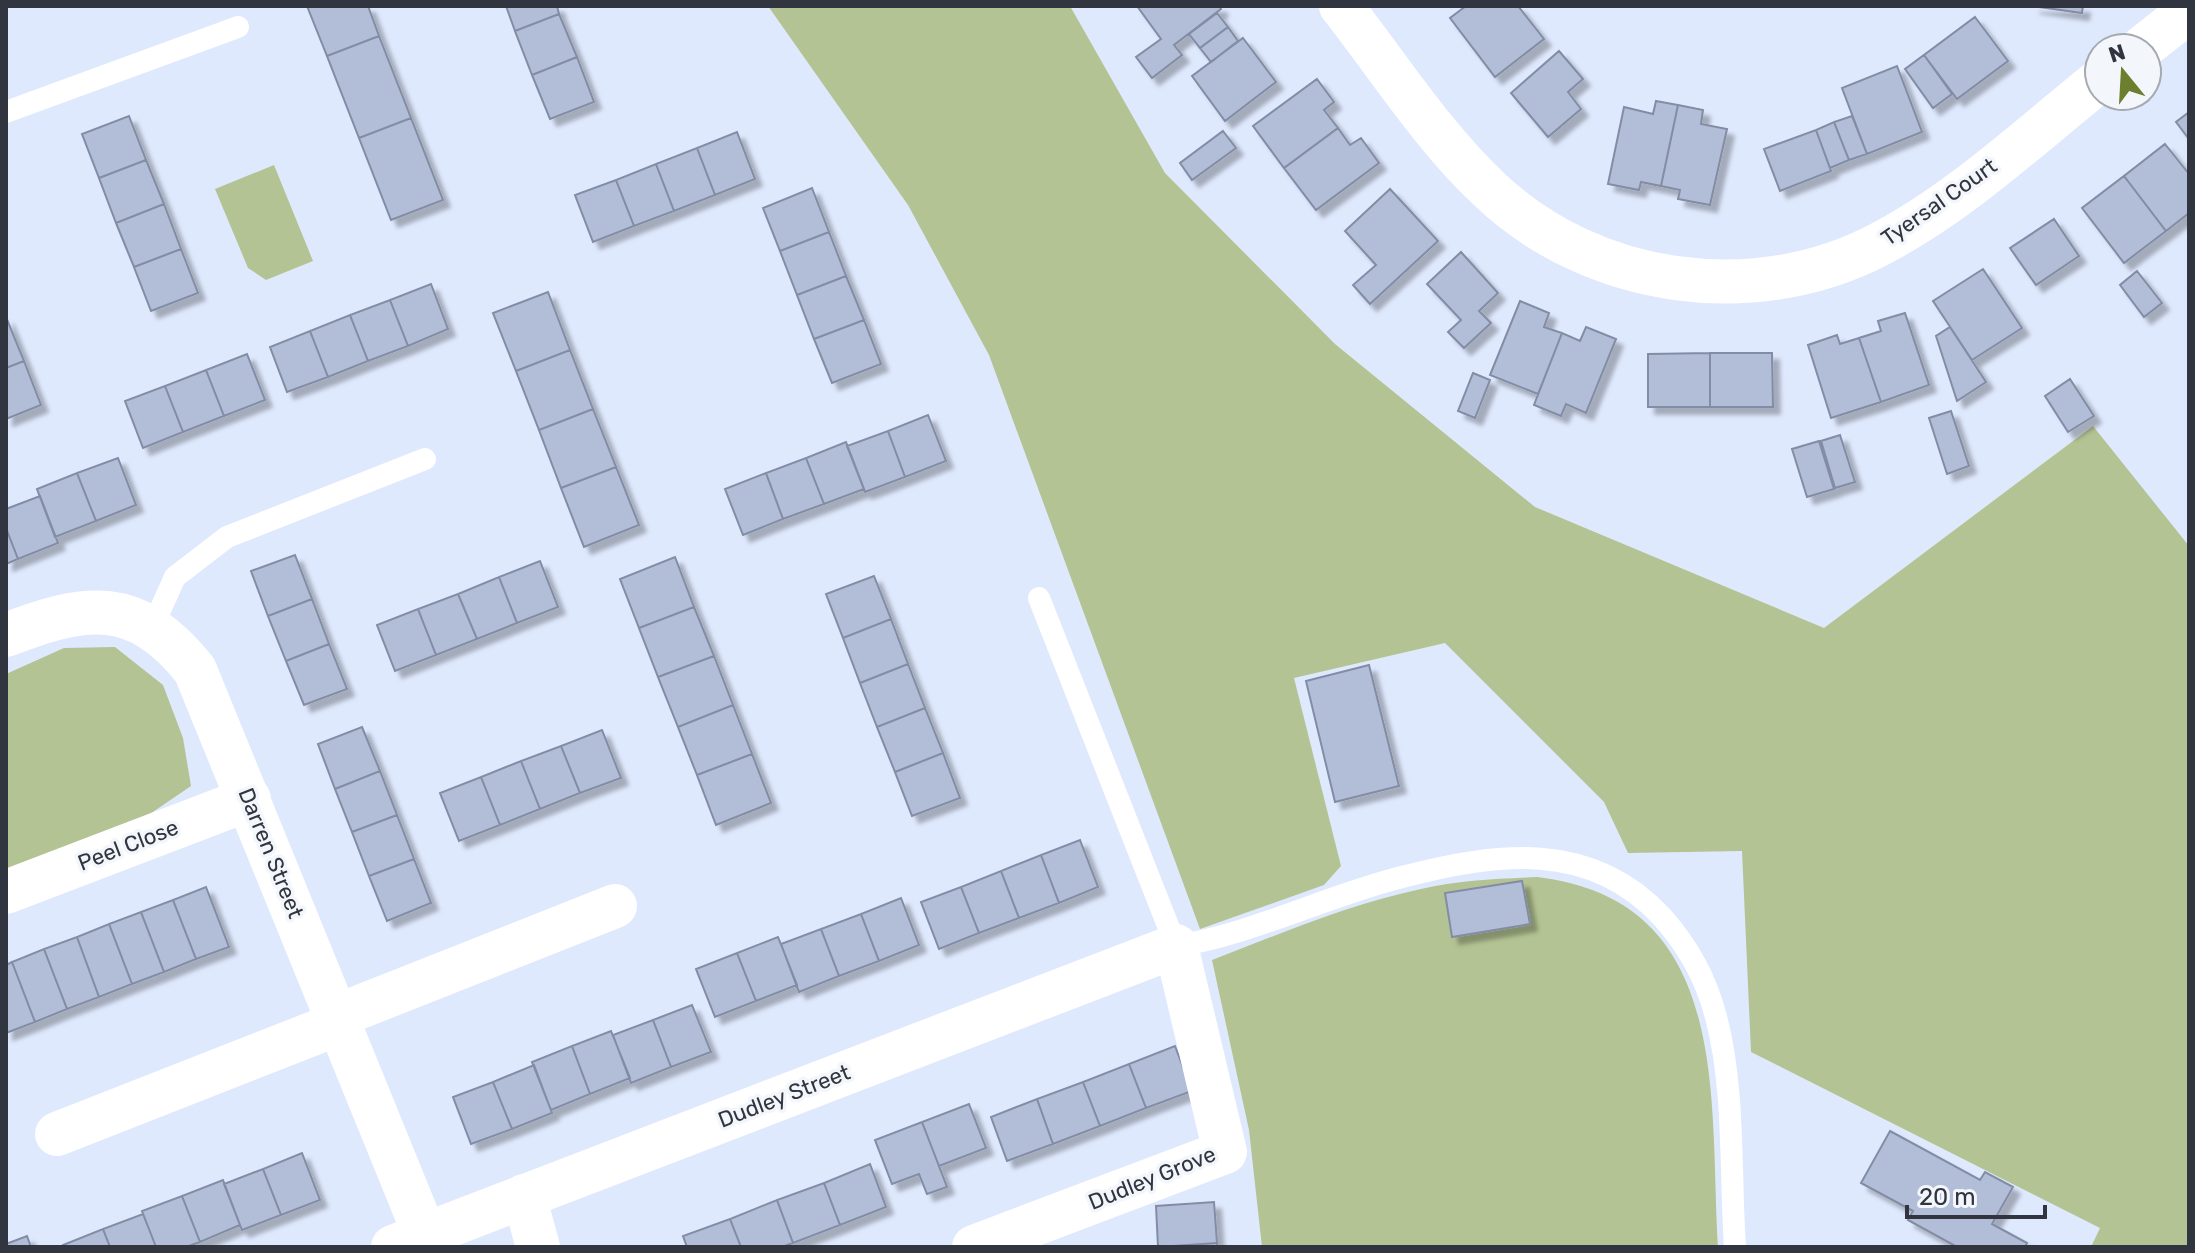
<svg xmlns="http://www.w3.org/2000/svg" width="2195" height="1253" viewBox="0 0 2195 1253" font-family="Rubik,sans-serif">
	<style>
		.green { fill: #b4c393 }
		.building { fill: #b2bdd7; stroke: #828da5; stroke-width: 2; filter: url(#shadow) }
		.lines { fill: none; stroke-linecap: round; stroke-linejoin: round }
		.lane { stroke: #fff; stroke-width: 22 }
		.street { stroke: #fff; stroke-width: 44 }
		.labels { text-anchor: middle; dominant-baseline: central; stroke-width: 7; stroke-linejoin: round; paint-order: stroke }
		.street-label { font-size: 22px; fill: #31353f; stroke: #f3f6fb }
	</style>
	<defs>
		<filter id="shadow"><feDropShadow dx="7" dy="7" stdDeviation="2" flood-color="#0004"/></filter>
	</defs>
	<rect width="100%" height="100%" fill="#dfe9fe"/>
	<path class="green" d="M768,6h302l95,167 170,171 200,163 289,121 269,-202 96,120v701h-98l9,-19 -349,-176 -9,-201 -114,2 -24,-51 -159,-159 -151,35 47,188 -17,19 -124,44 -211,-574 -81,-150z
		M274,165l39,96 -47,19 -18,-12 -33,-79z
		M115,647l48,38 20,53 8,48 -50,34 -135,51v-197l58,-26z
		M1537,877c196,23 172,220 181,370h-456l-13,-117 -37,-170c68,-26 137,-56 209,-71 38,-9 77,-10 116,-12z"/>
	<path class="building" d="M307,6h61l11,30 -52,20z
		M506,6h51l2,8 -44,17z
		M1137,6h82l2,3 -47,36 8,10 -30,23 -16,-21 25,-18z
		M1466,6h52l26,33 -49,38 -45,-59z
		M2032,6h51l-1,7z
		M1217,13l11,14 -28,21 -11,-14z
		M559,14l18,43 -45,18 -17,-44z
		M1975,17l33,44 -51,38 -33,-44z
		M1228,27l10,14 -27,21 -11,-14z
		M379,36l32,82 -52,20 -32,-82z
		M1243,38l33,44 -51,39 -33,-45z
		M1559,51l24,28 -15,13 13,17 -33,28 -37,-44z
		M1924,55l28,39 -19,14 -28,-39z
		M577,57l17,45 -44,17 -18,-44z
		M1897,66l25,66 -55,22 -25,-66z
		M1317,79l17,23 -10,8 14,18 -54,40 -31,-42z
		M1656,101l22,4 -17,81 -20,-4 -2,8 -31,-6 16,-77 29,7z
		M1678,105l25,5 -2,14 26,5 -17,76 -32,-6 2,-9 -19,-4z
		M2189,112v27l-13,-17z
		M129,116l17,44 -47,18 -17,-44z
		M1852,116l15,38 -18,6 -15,-38z
		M411,118l32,82 -52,20 -32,-82z
		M1834,122l15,38 -19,8 -14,-38z
		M1338,128l12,17 11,-7 18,25 -63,47 -32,-42z
		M1816,130l15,41 -51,20 -16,-42z
		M1223,131l13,17 -44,32 -12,-17z
		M737,132l18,47 -40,16 -18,-47z
		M2165,144l24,30v39l-23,18 -42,-55z
		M697,148l18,47 -41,16 -18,-47z
		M146,160l18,44 -48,19 -17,-45z
		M656,164l18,47 -40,15 -18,-46z
		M2124,176l42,55 -42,32 -42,-55z
		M616,180l18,46 -41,16 -18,-47z
		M812,188l17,44 -49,19 -17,-43z
		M1390,189l48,52 -68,63 -17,-19 23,-20 -31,-34z
		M164,204l17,45 -47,18 -18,-44z
		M2054,219l25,37 -43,29 -26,-37z
		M829,232l17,44 -49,19 -17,-44z
		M181,249l17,44 -47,18 -17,-44z
		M1461,252l37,41 -19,18 12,12 -27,25 -16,-16 13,-12 -34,-36z
		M1983,269l39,59 -50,32 -39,-59z
		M2137,271l25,32 -18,14 -24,-32z
		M846,276l18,44 -50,19 -17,-44z
		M431,284l17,45 -40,17 -18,-46z
		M548,292l22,58 -54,21 -23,-58z
		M390,300l18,46 -40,15 -18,-46z
		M1520,301l29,12 -5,14 18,6 -24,61 -48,-19z
		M1905,313l24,72 -48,17 -22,-64 22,-7 -3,-10z
		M350,315l18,46 -40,16 -18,-46z
		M6,317l18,44 -18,7z
		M864,320l17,44 -49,19 -18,-44z
		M1586,327l30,12 -30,74 -20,-9 -5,12 -27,-11 28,-72 18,8z
		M1950,327l36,55 -29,19 -21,-65z
		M310,331l18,46 -41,15 -17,-45z
		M1837,335l3,9 19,-6 22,64 -50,16 -23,-73z
		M570,350l23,59 -54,21 -23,-59z
		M1710,353h62l1,54h-63z
		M1710,353v54h-62v-53z
		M247,354l18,46 -41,16 -18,-46z
		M24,361l17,44 -35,14v-51z
		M206,370l18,46 -41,16 -18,-46z
		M1473,373l17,7 -15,38 -17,-7z
		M2070,379l24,37 -26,16 -23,-36z
		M165,386l18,46 -40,16 -18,-47z
		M593,409l23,58 -55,21 -22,-58z
		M1951,411l18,55 -22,8 -18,-56z
		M928,415l18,46 -41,16 -17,-46z
		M888,431l17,46 -40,15 -18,-46z
		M1840,435l15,47 -20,6 -14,-47z
		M1819,441l15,48 -27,8 -15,-48z
		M846,442l18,47 -40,15 -18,-46z
		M118,458l18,47 -40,16 -19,-48z
		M806,458l18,46 -41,15 -17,-46z
		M616,467l23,58 -55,22 -23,-59z
		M77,473l19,48 -41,16 -18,-48z
		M766,473l17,46 -40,16 -18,-46z
		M40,496l18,47 -40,16 -12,-31v-19z
		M6,528l12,31 -12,5z
		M295,555l17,44 -44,17 -17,-45z
		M675,557l19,50 -55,21 -19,-49z
		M540,561l18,46 -41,16 -18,-46z
		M874,576l17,43 -48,19 -17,-44z
		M499,577l18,46 -40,16 -19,-45z
		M458,594l19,45 -41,16 -18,-46z
		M312,599l17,45 -43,17 -18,-45z
		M694,607l20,49 -56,21 -19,-49z
		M418,609l18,46 -41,16 -18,-46z
		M891,619l17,45 -48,19 -17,-45z
		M329,644l18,45 -43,16 -18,-44z
		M714,656l19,49 -55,22 -20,-50z
		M908,664l17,44 -48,19 -17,-44z
		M1369,665l30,121 -64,16 -29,-121z
		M733,705l19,49 -55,21 -19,-48z
		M925,708l18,45 -48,19 -18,-45z
		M362,727l18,44 -45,18 -17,-45z
		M602,730l19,48 -41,15 -19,-47z
		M561,746l19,47 -40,16 -19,-48z
		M943,753l17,45 -48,18 -17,-44z
		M752,754l19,49 -55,22 -19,-50z
		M521,761l19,48 -40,16 -19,-48z
		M380,771l17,44 -45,17 -17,-43z
		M481,777l19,48 -41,16 -19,-48z
		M397,815l17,44 -45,17 -17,-44z
		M1080,840l18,47 -39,16 -18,-48z
		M1041,855l18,48 -40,15 -18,-47z
		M414,859l17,44 -44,18 -18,-45z
		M1001,871l18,47 -40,15 -18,-46z
		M1522,881l8,43 -78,13 -7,-44z
		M206,887l23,60 -33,12 -23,-59z
		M961,887l18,46 -40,16 -18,-47z
		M901,898l18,47 -40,16 -18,-47z
		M173,900l23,59 -32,13 -23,-60z
		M141,912l23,60 -32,12 -23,-60z
		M861,914l18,47 -40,15 -18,-47z
		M109,924l23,60 -33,13 -22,-60z
		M821,929l18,47 -40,16 -18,-48z
		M77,937l22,60 -32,12 -23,-60z
		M778,937l19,48 -41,16 -19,-48z
		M44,949l23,60 -32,13 -23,-60z
		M737,953l19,48 -41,16 -19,-48z
		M12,962l23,60 -29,11v-68z
		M692,1005l19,47 -40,15 -18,-47z
		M653,1020l18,47 -40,16 -18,-48z
		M611,1031l19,47 -40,16 -18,-48z
		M572,1046l18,48 -39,16 -19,-48z
		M1175,1046l17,45 -46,17 -17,-44z
		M1129,1064l17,44 -46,18 -17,-44z
		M534,1065l18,48 -40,16 -19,-47z
		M493,1082l19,47 -41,15 -18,-47z
		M1083,1082l17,44 -47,18 -16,-45z
		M1037,1099l16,45 -46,17 -16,-44z
		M969,1104l17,44 -47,18 -17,-44z
		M922,1122l25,65 -20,7 -8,-20 -27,10 -17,-44z
		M1890,1131l90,49 5,-8 28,15 -21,37 35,19 -2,4h-68l-49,-27 5,-9 -52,-28z
		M302,1153l18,47 -39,15 -18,-46z
		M870,1164l16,43 -46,18 -16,-42z
		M263,1169l18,46 -39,15 -18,-46z
		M223,1180l17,45 -40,17 -18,-46z
		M824,1183l16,42 -47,18 -16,-43z
		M182,1196l18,46 -14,5h-30l-14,-36z
		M777,1200l16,43 -11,4h-41l-11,-28z
		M1214,1202l3,41 -59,4 -2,-41z
		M143,1214l13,33h-46l-7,-18z
		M730,1219l11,28h-54l-4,-11z
		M103,1229l7,18h-46l-1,-2z
		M27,1236l4,11h-25v-3z
		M1217,1243v4h-59z"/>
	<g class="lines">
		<path class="lane" d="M6,112l232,-85
			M1039,598l137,348c77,-12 150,-50 226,-69 94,-24 188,-38 260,40 27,30 44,61 54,100 19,71 14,157 19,230
			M152,628l23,-51 52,-40 198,-78"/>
		<path class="street" d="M1341,6c48,61 92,131 149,184 102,97 265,120 390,54 79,-41 149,-107 219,-163
			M2142,48l47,-37
			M6,635c80,-31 130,-39 189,35l230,565
			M6,892l243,-93
			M337,1016l278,-110
			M57,1134l283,-111
			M524,1196l14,51
			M393,1247l783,-301 49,206 -251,95"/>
	</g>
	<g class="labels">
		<g class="street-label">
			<text transform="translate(1939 202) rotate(-35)">Tyersal Court</text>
			<text transform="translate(128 845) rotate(-21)">Peel Close</text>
			<text transform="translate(271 853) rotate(68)">Darren Street</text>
			<text transform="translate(784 1096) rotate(-21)">Dudley Street</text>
			<text transform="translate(1152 1178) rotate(-22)">Dudley Grove</text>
		</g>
	</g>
	<rect width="2195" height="1253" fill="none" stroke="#31353f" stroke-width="16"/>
	<g transform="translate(2123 72) rotate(342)"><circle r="38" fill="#f3f6fb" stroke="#a5a9b0" stroke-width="2"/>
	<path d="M0-6L14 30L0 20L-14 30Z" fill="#6b7f2f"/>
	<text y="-12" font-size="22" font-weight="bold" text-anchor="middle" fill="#31353f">N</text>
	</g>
	<path d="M1907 1205v12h138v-12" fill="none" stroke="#31353f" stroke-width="4"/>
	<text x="1919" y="1205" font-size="24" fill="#31353f" stroke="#f3f6fb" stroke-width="6" paint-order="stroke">20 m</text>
</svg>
